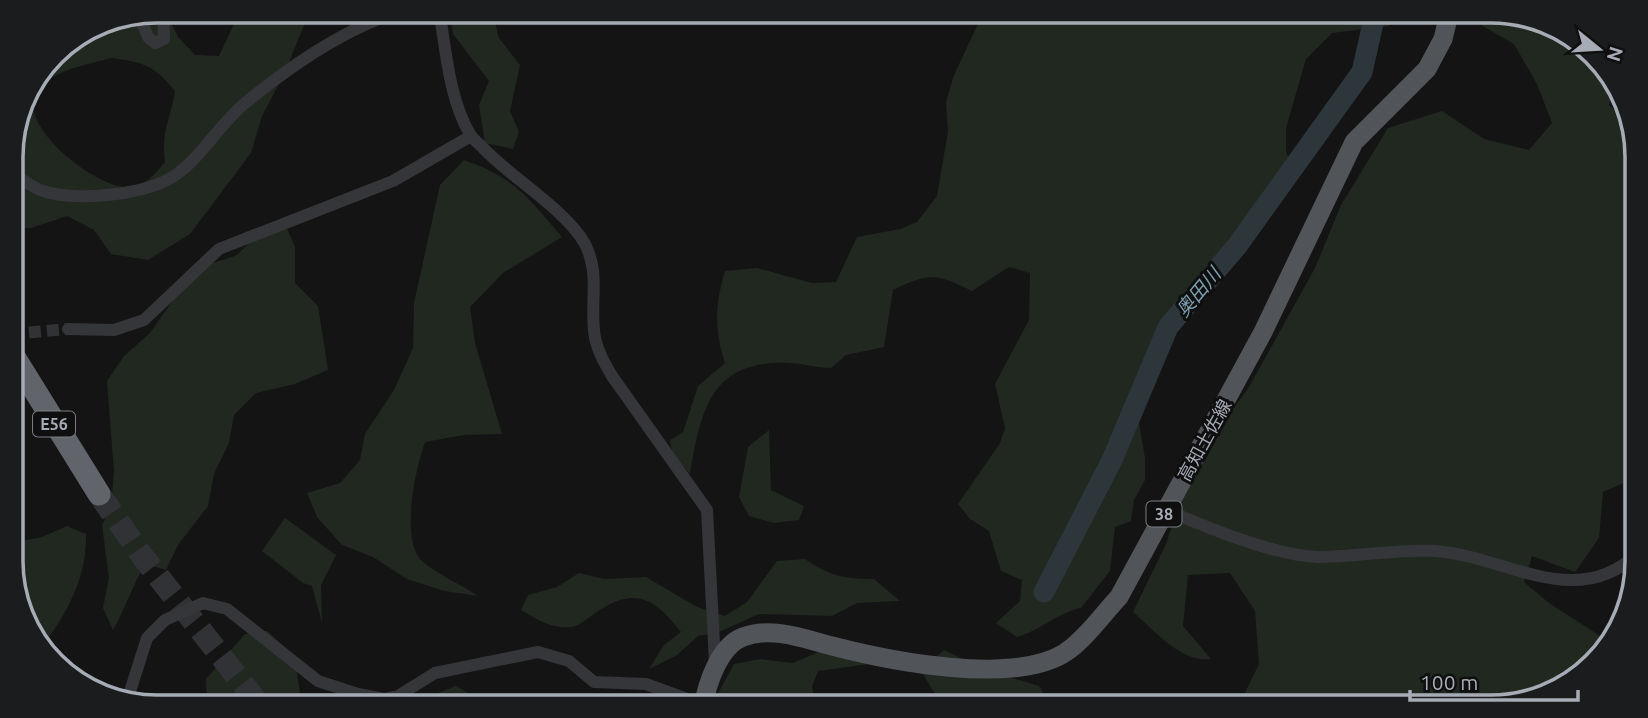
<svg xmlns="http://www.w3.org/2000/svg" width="1648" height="718" viewBox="0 0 1648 718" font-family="Ubuntu,'Noto Sans JP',sans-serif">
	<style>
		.green { fill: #202820; fill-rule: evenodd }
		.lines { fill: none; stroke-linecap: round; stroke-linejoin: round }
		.river { stroke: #2c363b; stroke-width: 21 }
		.minor-tunnel { stroke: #313235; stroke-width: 12; stroke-dasharray: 12 6; stroke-linecap: butt }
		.motorway-tunnel { stroke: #313235; stroke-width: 23; stroke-dasharray: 23 11; stroke-linecap: butt }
		.minor { stroke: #35363a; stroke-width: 12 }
		.primary { stroke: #515459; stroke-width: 19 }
		.motorway { stroke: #61656b; stroke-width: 23 }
		.labels { text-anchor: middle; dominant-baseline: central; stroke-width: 6; stroke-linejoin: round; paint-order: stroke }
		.shield { fill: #0f0f10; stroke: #797d84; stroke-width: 2 }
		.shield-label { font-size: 16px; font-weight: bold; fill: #a6acb5 }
		.street-label { font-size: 18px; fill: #a6acb5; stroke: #0f0f10 }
		.water-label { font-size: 19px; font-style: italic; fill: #7d9fb0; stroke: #0f0f10 }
		.rim { fill: none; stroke: #a6acb5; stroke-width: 3.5 }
	</style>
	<rect width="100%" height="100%" fill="#141415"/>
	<path class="green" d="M157,11h8l13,26 17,18 24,1 21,-45h70l-26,63 -22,42 -11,37 -61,81 -42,26 -37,-6 -17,-24 -27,-14 -36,12h-20v-81l15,-55 34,-45 41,-25zM111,58c32,4 43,7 64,33 -5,31 -14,39 -10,71 -11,13 -20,25 -38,25 -32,1 -123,-70 -85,-102 17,-16 48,-21 69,-27z
		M450,11h42l7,27 21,27 -10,46 9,21 -6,17 -28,-6 -6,-38 10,-24 -36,-47z
		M587,11l96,-1v1l-5,7 -45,4z
		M984,11h420l-15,15 -57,7 -26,26 -20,69v23l9,25 -67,82 -49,48 -23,46 -17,71 6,35v22l-11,20 -3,21 -16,6 -5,44 -29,37c-24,5 -40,22 -64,29l-21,-14 24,-22 2,-21 -21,-9 -12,-40 -19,-12 -12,-15 42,-61 5,-15 -10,-44 34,-64 1,-47 -21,-6 -37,24c-37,-18 -42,-18 -79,-1l-9,57 -38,8 -15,13c-15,0 -29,-5 -43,-5 -78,-3 -87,48 -98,111l-18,-21 -2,-13 13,-8 15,-46 27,-23c-11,-35 -10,-58 0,-92l32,-3 55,15 24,-1 21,-45 43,-8 17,-7 20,-26 11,-65 -2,-29 8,-27z
		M1483,11l64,11 60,46 9,21 -7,16 21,19 6,14 1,344 -2,-4 -32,14 -4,46 -24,34 -43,-16 -8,26 25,21 59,38 -28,36 -80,30h-262l21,-43 -4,-53 -25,-38 -42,2 -5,51 28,33c-30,4 -56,-28 -78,-47l33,-68 25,-76 58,-81 66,-119 26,-63 47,-77 54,-17 42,28 45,11 23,-27 -15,-39 -23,-40 -33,-19z
		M464,160c51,18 64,37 98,77l-59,36 -33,34 5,36 27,91 -38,1 -39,7c-9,26 -26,99 -2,120 15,13 38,22 55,34l-34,-5 -37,-12 -34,-22 -31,-12 -25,-28 -10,-24 33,-10 20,-23 5,-26 29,-44 19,-42 1,-45 26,-118z
		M284,221l11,26v36l23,23 10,64 -33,14 -39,9 -22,22 -5,28 -15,31 -6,32 -30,39 -12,25 -20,-6c-14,21 -20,44 -33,66l-10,-22 6,-30 -7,-53 9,-18 3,-35 -7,-91 17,-25 26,-23 28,-40 28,-28 29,-9 22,-19z
		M769,430l2,60 33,16 -5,14 -25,3 -25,-7 -10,-19 9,-50z
		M285,518l51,37 -15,30 1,38 -10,-37 -9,-3 -41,-32z
		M67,526l19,8c1,43 -19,81 -46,115l-28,-69v-37l30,-6z
		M805,559c24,17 40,20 69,20l26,22 -43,2 -25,13 -73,-2 -42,19 -19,3 -21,19 -28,14 15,-24 17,-13c-27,-35 -47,-46 -86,-19 -7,5 -16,13 -23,14 -21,2 -34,-7 -51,-17l7,-15 29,-8 22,-14 25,6 42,-2 51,30 28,9 22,-14 30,-41z
		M267,631l27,24 6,38 13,14h-106l-1,-28 39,-45z
		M944,650l42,20 53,16 13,21h-109l-22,-36z
		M818,652l52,12 -52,7 -6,16 4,20h-98l-2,-10 18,-33 26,-5 33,4z
		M456,686l25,15 1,6h-79z"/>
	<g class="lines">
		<path class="river" d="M1044,592l68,-132 56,-133 69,-81 125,-174 14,-62"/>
		<path class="minor-tunnel" d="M11,334l57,-5"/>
		<path class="motorway-tunnel" d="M99,494l44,63 118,150"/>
		<path class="minor" d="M439,10c7,40 10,89 31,124 3,6 10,10 14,15 28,29 83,62 101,95 16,31 4,61 10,94 3,14 10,26 17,38l95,134 8,153
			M139,14l9,23 7,6 9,-4 -1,-29
			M11,172c10,6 21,16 32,19 33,11 106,4 134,-17 26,-19 42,-49 67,-70 46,-38 102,-77 160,-94
			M68,329l46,1 30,-10 75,-71 174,-68 78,-45
			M1166,510c40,17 109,46 152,47 39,0 78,-8 117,-6 71,5 140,61 202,3
			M127,701l20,-63 18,-18 38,-17 24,6 91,72 40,13 26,5 14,-3 37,-23 103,-21 31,9 25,21 52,2 57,21"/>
		<path class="primary" d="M703,707c4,-23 16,-61 40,-70 29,-11 62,2 89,9 58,15 177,39 231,8 21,-13 39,-39 56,-57l144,-265 91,-190 73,-73 16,-30 7,-29"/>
		<path class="motorway" d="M11,352l88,142"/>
	</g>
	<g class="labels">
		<g class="shield">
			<rect x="33" y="411.5" width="42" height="25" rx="5"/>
			<rect x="1146.5" y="501.5" width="35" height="25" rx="5"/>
		</g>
		<g class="shield-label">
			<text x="54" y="424">E56</text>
			<text x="1164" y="514">38</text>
		</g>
		<g class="street-label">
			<text transform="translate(1204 440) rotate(-61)">高知土佐線</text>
		</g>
		<g class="water-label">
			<text transform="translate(1198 292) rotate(-50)">奥田川</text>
		</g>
	</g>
	<path d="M0 0H1648V718H0ZM157 23H1491A134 134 0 0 1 1625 157V561A134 134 0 0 1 1491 695H157A134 134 0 0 1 23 561V157A134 134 0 0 1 157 23Z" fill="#1b1c1d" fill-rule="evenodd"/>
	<path class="rim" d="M157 23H1491A134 134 0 0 1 1625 157V561A134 134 0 0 1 1491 695H157A134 134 0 0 1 23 561V157A134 134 0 0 1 157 23Z"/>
	<g transform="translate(1599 49) rotate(108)" stroke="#0f0f10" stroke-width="5" paint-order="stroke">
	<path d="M0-5L12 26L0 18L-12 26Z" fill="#a6acb5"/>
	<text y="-10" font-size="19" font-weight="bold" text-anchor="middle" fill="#a6acb5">N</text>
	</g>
	<path d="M1410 690v10h168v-10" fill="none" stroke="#a6acb5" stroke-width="3.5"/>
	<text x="1420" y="690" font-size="21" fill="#a6acb5" stroke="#0f0f10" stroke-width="5" paint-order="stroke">100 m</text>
</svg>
